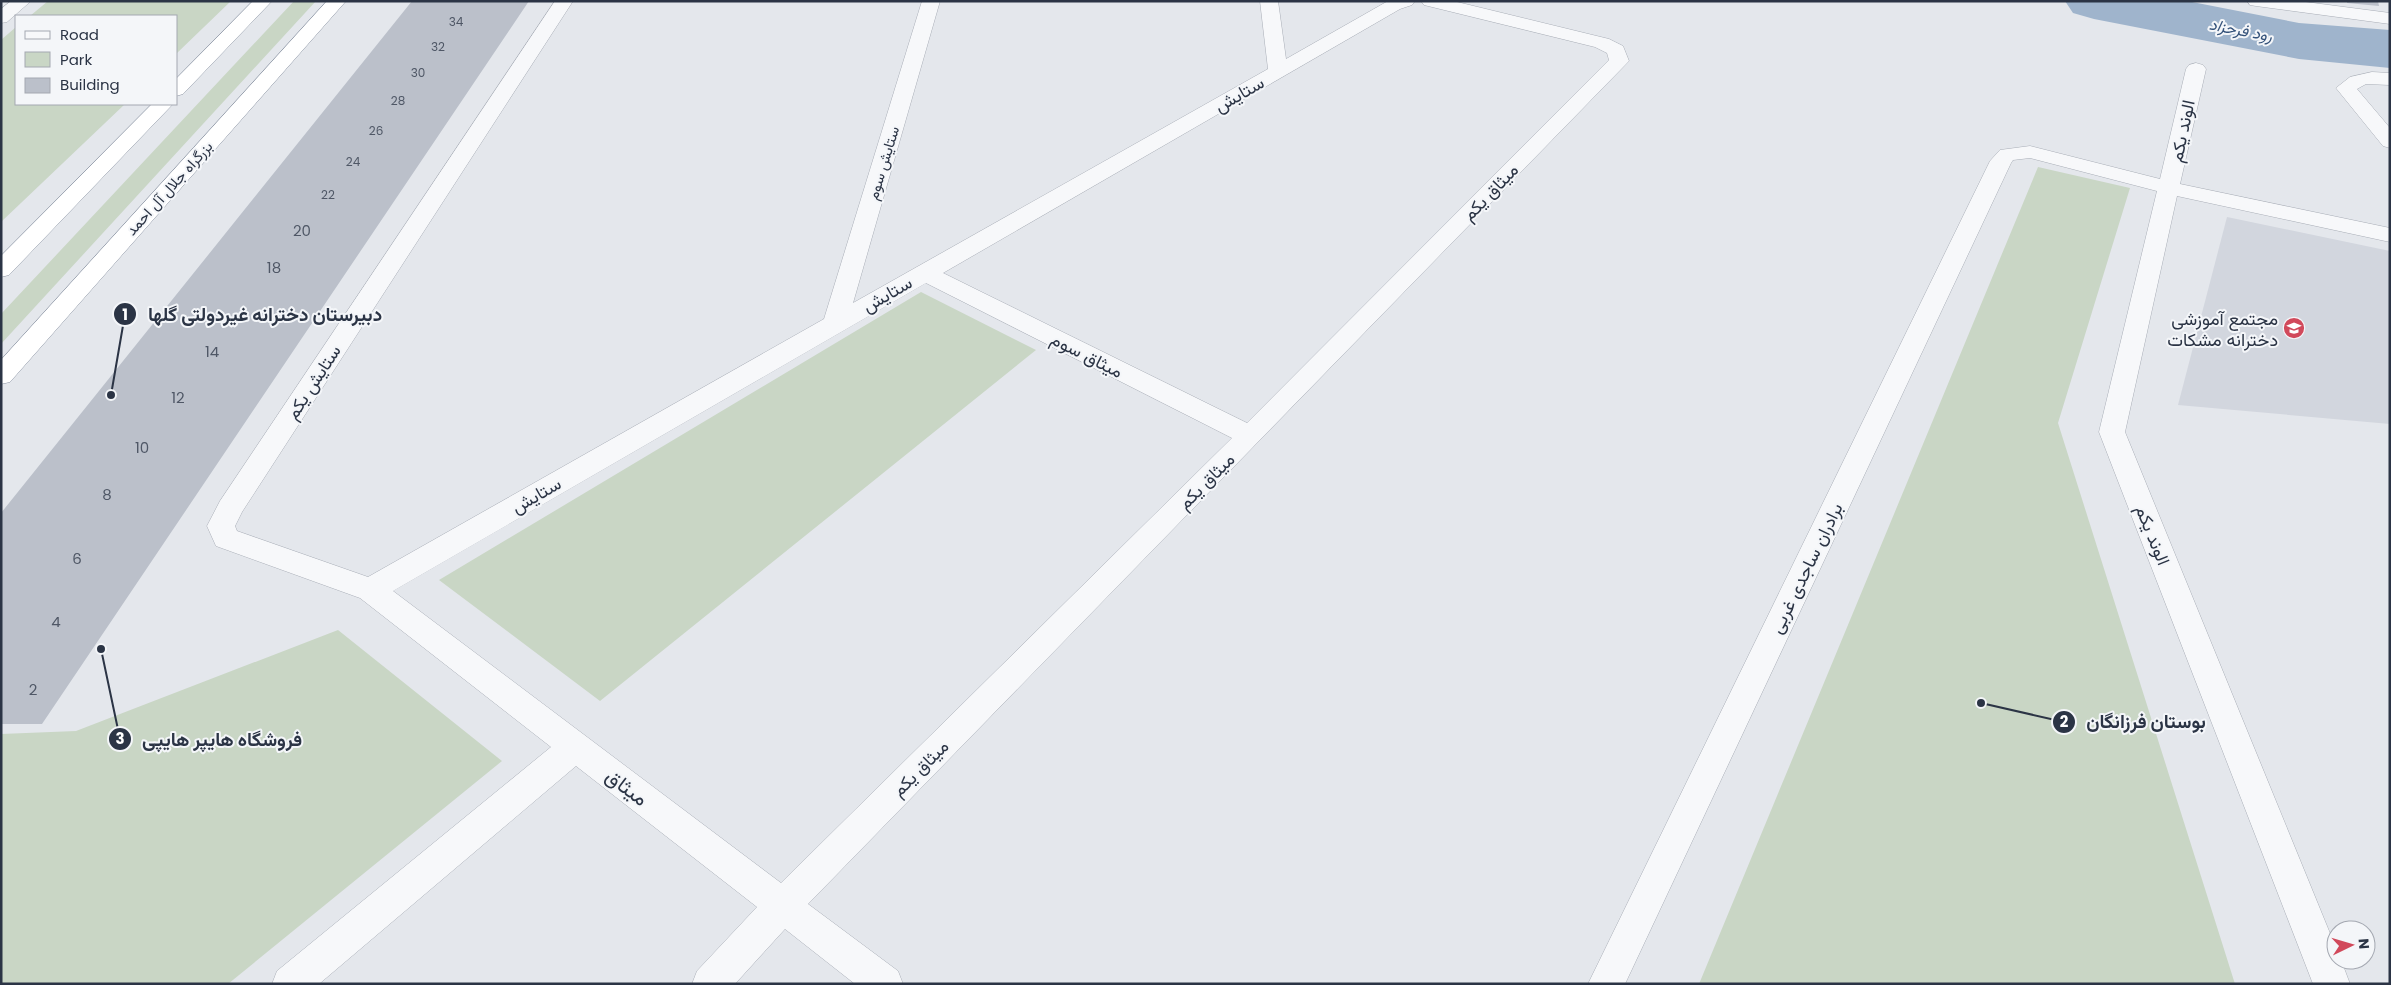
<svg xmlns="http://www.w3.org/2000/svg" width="2391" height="985" viewBox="0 0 2391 985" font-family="Poppins,Vazirmatn,sans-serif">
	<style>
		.built { fill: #d2d6de }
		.green { fill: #c9d6c5 }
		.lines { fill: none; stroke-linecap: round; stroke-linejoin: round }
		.river { fill: #9fb4cc; fill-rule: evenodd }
		.building { fill: #bbc0ca }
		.minor-casing { stroke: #a9aeb7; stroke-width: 1 }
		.tertiary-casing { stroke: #a9aeb7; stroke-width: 1 }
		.trunk-casing { stroke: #8b94a3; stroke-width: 1 }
		.minor { fill: #f7f8fa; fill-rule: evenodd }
		.tertiary { fill: #f7f8fa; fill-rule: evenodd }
		.trunk { fill: #fff; fill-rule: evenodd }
		.labels { text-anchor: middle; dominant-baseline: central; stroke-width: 4; stroke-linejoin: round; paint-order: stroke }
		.far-number-label { font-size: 12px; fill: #4f5766 }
		.far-street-label { font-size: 15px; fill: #2b3445; stroke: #f4f6f9 }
		.number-label { font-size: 15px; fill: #4f5766 }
		.far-water-label { font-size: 16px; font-style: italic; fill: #34527a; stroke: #f4f6f9 }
		.street-label { font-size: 18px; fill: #2b3445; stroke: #f4f6f9 }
		.poi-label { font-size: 18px; fill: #2b3445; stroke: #f4f6f9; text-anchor: end }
		.near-street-label { font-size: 21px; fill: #2b3445; stroke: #f4f6f9 }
		.leader { fill: none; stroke: #2b3445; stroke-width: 2 }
		.callout-dot { fill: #2b3445; stroke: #f4f6f9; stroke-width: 2 }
		.mark-label { font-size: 15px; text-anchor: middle; font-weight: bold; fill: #fff }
		.callout-label { font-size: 19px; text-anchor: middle; font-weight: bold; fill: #2b3445; stroke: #f4f6f9; stroke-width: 4; stroke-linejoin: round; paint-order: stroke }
	</style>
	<rect width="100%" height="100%" fill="#e4e7ec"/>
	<path class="built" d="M2227,217l163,34v173l-212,-19z"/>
	<path class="green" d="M48,1h183l-55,53v-38h-146z
		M294,1h22l-315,343v-30z
		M16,27v77h109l-124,118v-182z
		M2038,167l92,21 -72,235 177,561h-536z
		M921,292l115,58 -436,351 -161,-121z
		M338,630l164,131 -274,223h-227v-250l75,-3z"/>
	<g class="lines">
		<path class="river" d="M2065,1h122l112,22 91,7v38l-91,-9 -205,-40 -21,-6z"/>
	</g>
	<path class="building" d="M412,1h117l-487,723h-41v-211z
		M2347,1h31l1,5 -32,-3z"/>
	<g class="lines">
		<g class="minor-casing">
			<path id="minor" d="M11,1h20l-24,21 -6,1v-14z
				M555,1h18l-331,511 -7,14 2,5 131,46 456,-258 98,-318h18l-87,302 415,-234 -8,-68h18l8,58 102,-58h27l-3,4 -12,4 -457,264 304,150 362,-363 -2,-7 -12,-6 -171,-42 -3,-4h32l156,38 14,7 6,15 -821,843 90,67 5,13h-48l-70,-55 -50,55h-43l5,-13 60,-64 -181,-141 -257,218h-47l5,-13 274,-224 -191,-149 -144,-52 -9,-20 13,-25zM926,283l306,155 -451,445 -388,-292z
				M2196,63l7,2 3,4 -26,115 210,44v14l-213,-46 -52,236 211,516v12h5l9,24h-37l-214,-552 58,-241 -127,-33 -17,2 -2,3 -386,821h-37l402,-823 10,-11 30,-4 130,33 26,-110 3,-4z
				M2372,72l18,1v12l-24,-1 -9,5 33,39v20l-7,-2 -47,-58 14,-11z"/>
		</g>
		<g class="tertiary-casing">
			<path id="tertiary" d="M2247,1h51l92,12v11l-134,-18 -6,-1z"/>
		</g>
		<g class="trunk-casing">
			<path id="trunk" d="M253,1h19l-89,93 -7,2v-17z
				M327,1h19l-336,381 -9,2v-24z
				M152,104h21l-164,171 -8,2v-21z"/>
		</g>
		<use href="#minor" class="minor"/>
		<use href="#tertiary" class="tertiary"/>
		<use href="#trunk" class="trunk"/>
	</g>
	<defs>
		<g id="school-disc" transform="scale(1.125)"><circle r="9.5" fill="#d1495b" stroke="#f4f6f9"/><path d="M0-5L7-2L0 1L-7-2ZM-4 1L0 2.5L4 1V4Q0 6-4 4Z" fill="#fff"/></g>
	</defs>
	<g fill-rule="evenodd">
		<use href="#school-disc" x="2294" y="328"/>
	</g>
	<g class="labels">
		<g class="far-number-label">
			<text x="456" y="21">34</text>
			<text x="438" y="46">32</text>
			<text x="418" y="72">30</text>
			<text x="398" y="100">28</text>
			<text x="376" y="130">26</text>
			<text x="353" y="161">24</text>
			<text x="328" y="194">22</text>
		</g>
		<g class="far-street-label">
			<text transform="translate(883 163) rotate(-73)">ستایش سوم</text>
			<text transform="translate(169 188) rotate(-48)">بزرگراه جلال آل احمد</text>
		</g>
		<g class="number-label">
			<text x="302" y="230">20</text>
			<text x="274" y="267">18</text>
			<text x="212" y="351">14</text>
			<text x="178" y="397">12</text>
			<text x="142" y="447">10</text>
			<text x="107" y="494">8</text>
			<text x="77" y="558">6</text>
			<text x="56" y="621">4</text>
			<text x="33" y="689">2</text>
		</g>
		<g class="far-water-label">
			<text transform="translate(2241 30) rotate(11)">رود فرحزاد</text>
		</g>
		<g class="street-label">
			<text transform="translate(1239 94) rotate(-30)">ستایش</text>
			<text transform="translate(2182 131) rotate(-78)">الوند یکم</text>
			<text transform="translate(1490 192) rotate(-46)">میثاق یکم</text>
			<text transform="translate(887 294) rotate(-30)">ستایش</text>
			<text transform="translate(1087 355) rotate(27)">میثاق سوم</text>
			<text transform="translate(313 382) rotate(-57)">ستایش یکم</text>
			<text transform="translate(1206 481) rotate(-45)">میثاق یکم</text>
			<text transform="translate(536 495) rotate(-30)">ستایش</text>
			<text transform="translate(2153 535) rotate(68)">الوند یکم</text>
			<text transform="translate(1806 568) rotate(-64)">برادران ساجدی غربی</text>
			<text transform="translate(920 768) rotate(-45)">میثاق یکم</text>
		</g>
		<g class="poi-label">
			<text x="2278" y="318">مجتمع آموزشی<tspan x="2278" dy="21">دخترانه مشکات</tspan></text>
		</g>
		<g class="near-street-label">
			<text transform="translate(627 787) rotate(37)">میثاق</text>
		</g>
	</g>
	<path class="leader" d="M111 395L125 314M1981 703L2064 722M101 649L120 739"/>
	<g class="callout-dot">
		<circle cx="111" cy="395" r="5"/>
		<circle cx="1981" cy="703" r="5"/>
		<circle cx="101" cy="649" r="5"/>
		<circle cx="125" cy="314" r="12"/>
		<circle cx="2064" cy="722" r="12"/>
		<circle cx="120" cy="739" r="12"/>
	</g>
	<g class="mark-label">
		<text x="125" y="320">1</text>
		<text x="2064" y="727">2</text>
		<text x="120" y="744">3</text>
	</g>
	<g class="callout-label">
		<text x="265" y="321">دبیرستان دخترانه غیردولتی گلها</text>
		<text x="2146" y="728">بوستان فرزانگان</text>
		<text x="222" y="746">فروشگاه هایپر هایپی</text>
	</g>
	<rect width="2391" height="985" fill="none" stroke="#2b3445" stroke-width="5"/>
	<rect x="15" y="15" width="162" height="90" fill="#f4f6f9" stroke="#a4a8b1"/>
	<rect x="25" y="31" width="25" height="8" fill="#f7f8fa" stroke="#a4a8b1"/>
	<text x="60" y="40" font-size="15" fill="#2b3445">Road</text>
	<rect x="25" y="52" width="25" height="15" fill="#c9d6c5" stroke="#a4a8b1"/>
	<text x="60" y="65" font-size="15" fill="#2b3445">Park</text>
	<rect x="25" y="78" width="25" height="15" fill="#bbc0ca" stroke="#a4a8b1"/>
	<text x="60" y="90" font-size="15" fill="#2b3445">Building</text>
	<g transform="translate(2351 945) rotate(85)"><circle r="24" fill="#f4f6f9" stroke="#a4a8b1"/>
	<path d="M0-4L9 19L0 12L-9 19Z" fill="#d1495b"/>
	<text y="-8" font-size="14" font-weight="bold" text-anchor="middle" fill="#2b3445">N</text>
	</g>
</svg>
